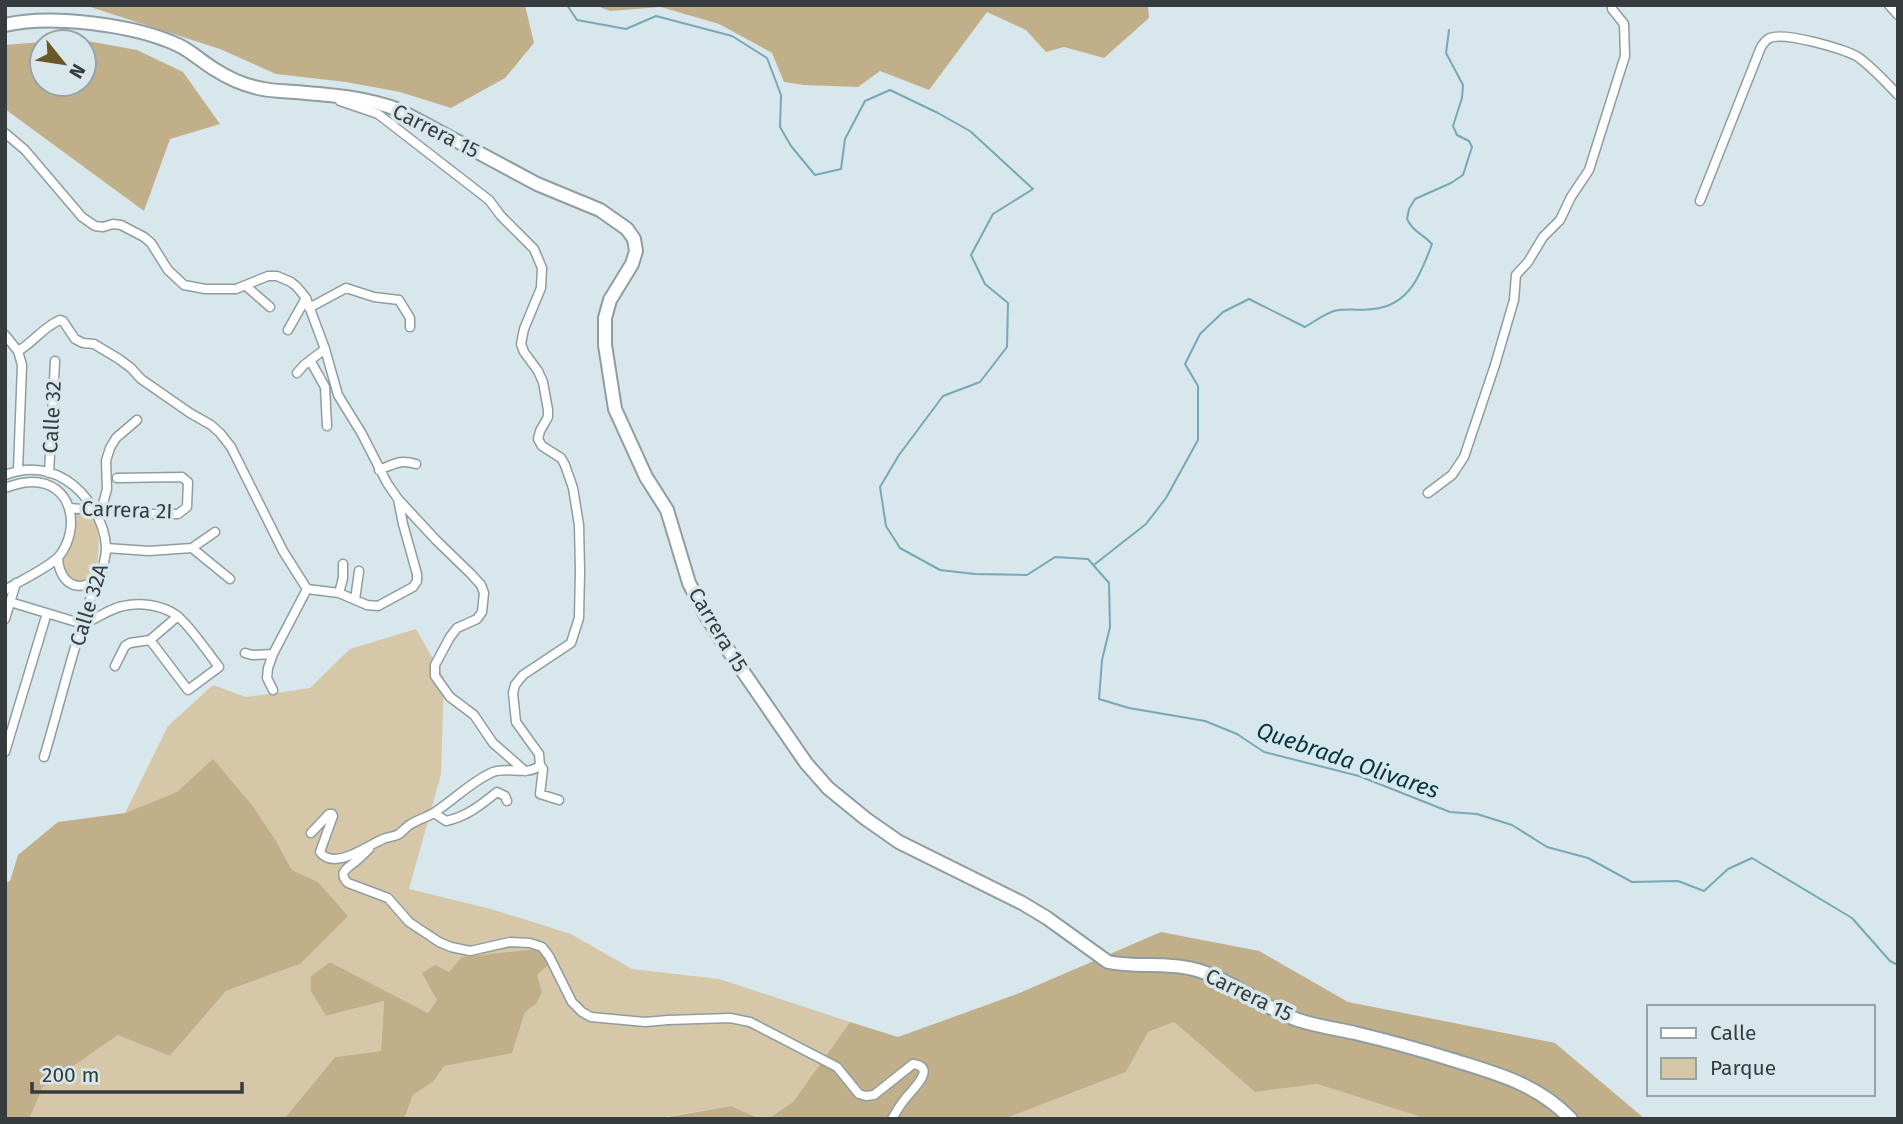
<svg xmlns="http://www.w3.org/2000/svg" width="1903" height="1124" viewBox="0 0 1903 1124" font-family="'Fira Sans',sans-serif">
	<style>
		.green { fill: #d5c7a8 }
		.forest { fill: #c1af89 }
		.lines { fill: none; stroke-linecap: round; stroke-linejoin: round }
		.stream { stroke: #76a8b5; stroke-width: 2 }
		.street-casing { stroke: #8f9da1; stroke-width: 11 }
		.secondary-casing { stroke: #8f9da1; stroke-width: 16 }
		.street { stroke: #fff; stroke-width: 8 }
		.secondary { stroke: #fff; stroke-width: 12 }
		.labels { text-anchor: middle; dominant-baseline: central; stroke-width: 7; stroke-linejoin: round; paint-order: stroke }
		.street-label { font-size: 21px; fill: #363c3e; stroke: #d8e7eb }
		.water-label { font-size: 23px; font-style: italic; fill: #043540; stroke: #d8e7eb }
	</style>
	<rect width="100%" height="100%" fill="#d8e7eb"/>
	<path class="green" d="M74,509l18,2c9,23 8,41 2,65l-13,9 -13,-6 -7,-17 2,-7 8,-10 4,-13z
		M416,629l28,49 -3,96 -32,115 82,20 80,25 61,35 87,10 131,43 -57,80 -25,17h-8l-29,-13 -80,13h-247l9,-24 21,-14 10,-15 68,-14 13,-40 11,-8 1,-29 10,-10 -110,35 -9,13 -98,-51 -19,14v16l15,24 58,-15 -3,50 -46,6 -51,62h-255l14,-32 75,-53 52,22 56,-65 74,-27 18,-82 -26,-12 -17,-31 -23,-34 -74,-13 -53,21 43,-87 45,-41 33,12 64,-9 40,-39z
		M1174,1022l81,70 62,-8 110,35h-423l122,-47 22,-40z"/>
	<path class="forest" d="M84,5h441l9,38 -29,35 -54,30 -51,-16 -54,-10 -70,-8 -56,-25z
		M595,5h553l1,13 -45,40 -40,-11 -18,5 -20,-22 -39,-18 -58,78 -49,-19 -22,16 -54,-2 -20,-3 -12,-29 -53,-29 -58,-17 -51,4z
		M82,40l55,10 46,22 37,52 -50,15 -26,72 -139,-102v-64l37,-3v42h42v-42h-38z
		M213,759l39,46 23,34 17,31 26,12 30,34 -48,48 -74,27 -56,65 -52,-21 -75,52 -14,32h-24v-236l5,-2 8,-26 40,-33 67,-9 52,-21z
		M1161,932l98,19 89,51 207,41 90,76h-218l-110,-35 -62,8 -81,-70 -26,10 -22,40 -122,47h-236l25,-17 57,-80 48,15 119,-43z
		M539,949l9,16 -11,10 5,17 -6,12 -11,8 -13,41 -68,13 -10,15 -21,14 -9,24h-120l51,-62 46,-6 3,-50 -58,15 -15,-24v-16l19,-14 98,51 9,-13 -15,-27 13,-8 14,7 13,-15z
		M731,1106l29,13h-109l11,-1z"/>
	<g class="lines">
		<path class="stream" d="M567,5l10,15 49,9 30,-13 76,20 35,22 14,37 -1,32 11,19 24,29 26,-6 4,-30 20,-38 25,-11 48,23 32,18 63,58 -40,25 -22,41 14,29 23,19 -1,44 -27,35 -37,14 -44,59 -19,32 6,39 14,22 40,22 35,4 52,1 28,-18 33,2 21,24 1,44 -8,33 -3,39 30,9 76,13 32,13 27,18 95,24 91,36 27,2 35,11 35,22 41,11 44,24 46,-1 26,10 24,-22 24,-11 100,60 38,43 8,4
			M1095,564l51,-40 20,-26 32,-58v-54l-13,-22 15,-30 23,-22 26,-13 56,28c9,-5 19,-13 29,-16 12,-3 27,0 39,-2 36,-3 48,-35 59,-65 -10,-11 -18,-11 -25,-25l2,-10 6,-10 36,-16 12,-8 9,-28 -3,-6 -12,-6 -4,-9 9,-28 1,-13 -17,-32 3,-23"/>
		<g class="street-casing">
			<path id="street" d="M1889,5l9,10
				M5,133l20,17 57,67 13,9 8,1 10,-3 8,1 23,12 7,6 17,27 16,15 21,4h31l32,-13h9l14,6 6,5 9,11 19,51 13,46 24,39 25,49 11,16 38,41 35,34 10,11 3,8 -2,19 -5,7 -20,9 -7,9 -15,28v11l15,21 24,18 19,28 32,28
				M1700,201l61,-154c2,-3 4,-6 7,-8 13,-9 76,10 90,18 15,11 27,24 40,38
				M246,286l24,21
				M309,308l37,-20 28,9 25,3 11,18v9
				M288,330l18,-32
				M5,335l13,16c16,-9 25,-24 42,-31l3,1 12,18 8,4 11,1 25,15 12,9 10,11 49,34 21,12 9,8 11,14 52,104 24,38 32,4 28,12 11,1 35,-19 4,-6v-7l-14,-50 -5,-25
				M18,351l4,14 -4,105
				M310,360l15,27 2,39
				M297,373l7,-8 21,-16
				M379,470c16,-6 20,-11 37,-6
				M49,473l6,-112
				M5,475c21,-8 42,-7 61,5 21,13 39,42 40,67 0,21 -13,42 -19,61 -16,49 -28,99 -43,149
				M5,488c8,-3 18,-6 27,-6 40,0 49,45 28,73 -8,11 -42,27 -55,35
				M1428,493l24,-18 12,-18 31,-92 19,-65 2,-25 12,-13 15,-25 17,-17 11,-23 18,-27 36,-114 -1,-32 -12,-15v-4
				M70,508l67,6h41l9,-7 1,-25 -6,-5 -65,1
				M101,511l6,-22 -1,-28 4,-13 6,-10 21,-18
				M106,548l43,3 43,-3
				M192,548l38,31
				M192,548l23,-16
				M58,558c1,25 21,38 40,18
				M339,593l4,-15v-14
				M355,600l4,-29
				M10,602l73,22c14,-5 25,-15 40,-18 17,-4 39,-1 53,9 12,8 33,39 43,52l-31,23 -38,-50
				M5,619l11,-36
				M245,653l7,2 21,-1
				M115,666l10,-20 5,-3 20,-3 28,-24
				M273,690l-6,-12 1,-10 5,-14 34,-65
				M5,752l42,-139
				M540,765l3,4 -3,25 19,6
				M434,813l12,8c20,-4 35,-16 51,-29l8,4 2,5
				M311,833l18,-19h3l1,2 -13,36c14,19 47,-6 63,-13 5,-2 11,-2 16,-5 4,-3 8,-8 12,-10 8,-5 17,-7 24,-12 20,-13 37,-31 58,-40 15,-6 35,5 47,-7l-1,-11 -23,-32 -3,-29 2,-8 8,-10 48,-32 8,-25 1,-47 -1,-46 -6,-37 -8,-23 -4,-7 -19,-12 -4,-7 2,-8 8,-14v-7l-5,-28 -5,-11 -14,-19 -3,-8 3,-15 17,-41 1,-20 -8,-19 -33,-33 -12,-16 -111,-86 -38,-13
				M369,849c-4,4 -8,8 -13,12 -8,7 -19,11 -8,22l40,15 21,24 30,20 12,5 19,4 40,-9 20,1 12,4 7,9 23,46 10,10 9,5 54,5 23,-2 62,-2 20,4 87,45 22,27 7,2 8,-1 39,-31c25,3 -1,26 -8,35 -5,6 -9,13 -13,20"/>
		</g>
		<g class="secondary-casing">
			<path id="secondary" d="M5,25c47,-11 130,0 173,20 13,6 23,16 36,24 14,9 32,17 49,20 10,2 21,2 32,3 35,3 70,5 104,18l138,74 63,26 27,19 7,10 2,12 -4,13 -22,36 -5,18v27l10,64 31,68 21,33 22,73 16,31 17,27 84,122 22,25 38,31 33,23 123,61 25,15 61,44c28,6 57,0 85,7 35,8 69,39 105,51 18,6 39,9 57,13 34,8 66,17 98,27 45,14 84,24 118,59"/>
		</g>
		<use href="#street" class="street"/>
		<use href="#secondary" class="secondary"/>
	</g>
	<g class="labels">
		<g class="street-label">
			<text transform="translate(436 131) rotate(27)">Carrera 15</text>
			<text transform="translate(52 417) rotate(-87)">Calle 32</text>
			<text transform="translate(127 510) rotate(2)">Carrera 2I</text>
			<text transform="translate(89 605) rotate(-73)">Calle 32A</text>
			<text transform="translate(718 630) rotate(59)">Carrera 15</text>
			<text transform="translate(1249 995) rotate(26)">Carrera 15</text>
		</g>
		<g class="water-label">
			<text transform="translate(1348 760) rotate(19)">Quebrada Olivares</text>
		</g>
	</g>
	<rect width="1903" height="1124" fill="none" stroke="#363c3e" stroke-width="14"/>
	<rect x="1647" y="1005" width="228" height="91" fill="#d8e7eb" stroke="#97a3a6" stroke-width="2"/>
	<rect x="1661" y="1028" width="35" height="10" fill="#ffffff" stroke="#97a3a6" stroke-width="2"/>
	<text x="1710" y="1040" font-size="21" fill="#363c3e">Calle</text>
	<rect x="1661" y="1058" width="35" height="21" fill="#d5c7a8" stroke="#97a3a6" stroke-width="2"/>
	<text x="1710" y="1075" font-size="21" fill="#363c3e">Parque</text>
	<g transform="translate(63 63) rotate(120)"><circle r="33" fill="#d8e7eb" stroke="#97a3a6" stroke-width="2"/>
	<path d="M0-5L12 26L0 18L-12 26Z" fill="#6c5726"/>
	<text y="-10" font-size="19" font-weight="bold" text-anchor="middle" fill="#363c3e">N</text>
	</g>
	<path d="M32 1082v10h210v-10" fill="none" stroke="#363c3e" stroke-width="3.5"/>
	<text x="42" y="1082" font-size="21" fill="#363c3e" stroke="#d8e7eb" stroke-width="5" paint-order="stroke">200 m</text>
</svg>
